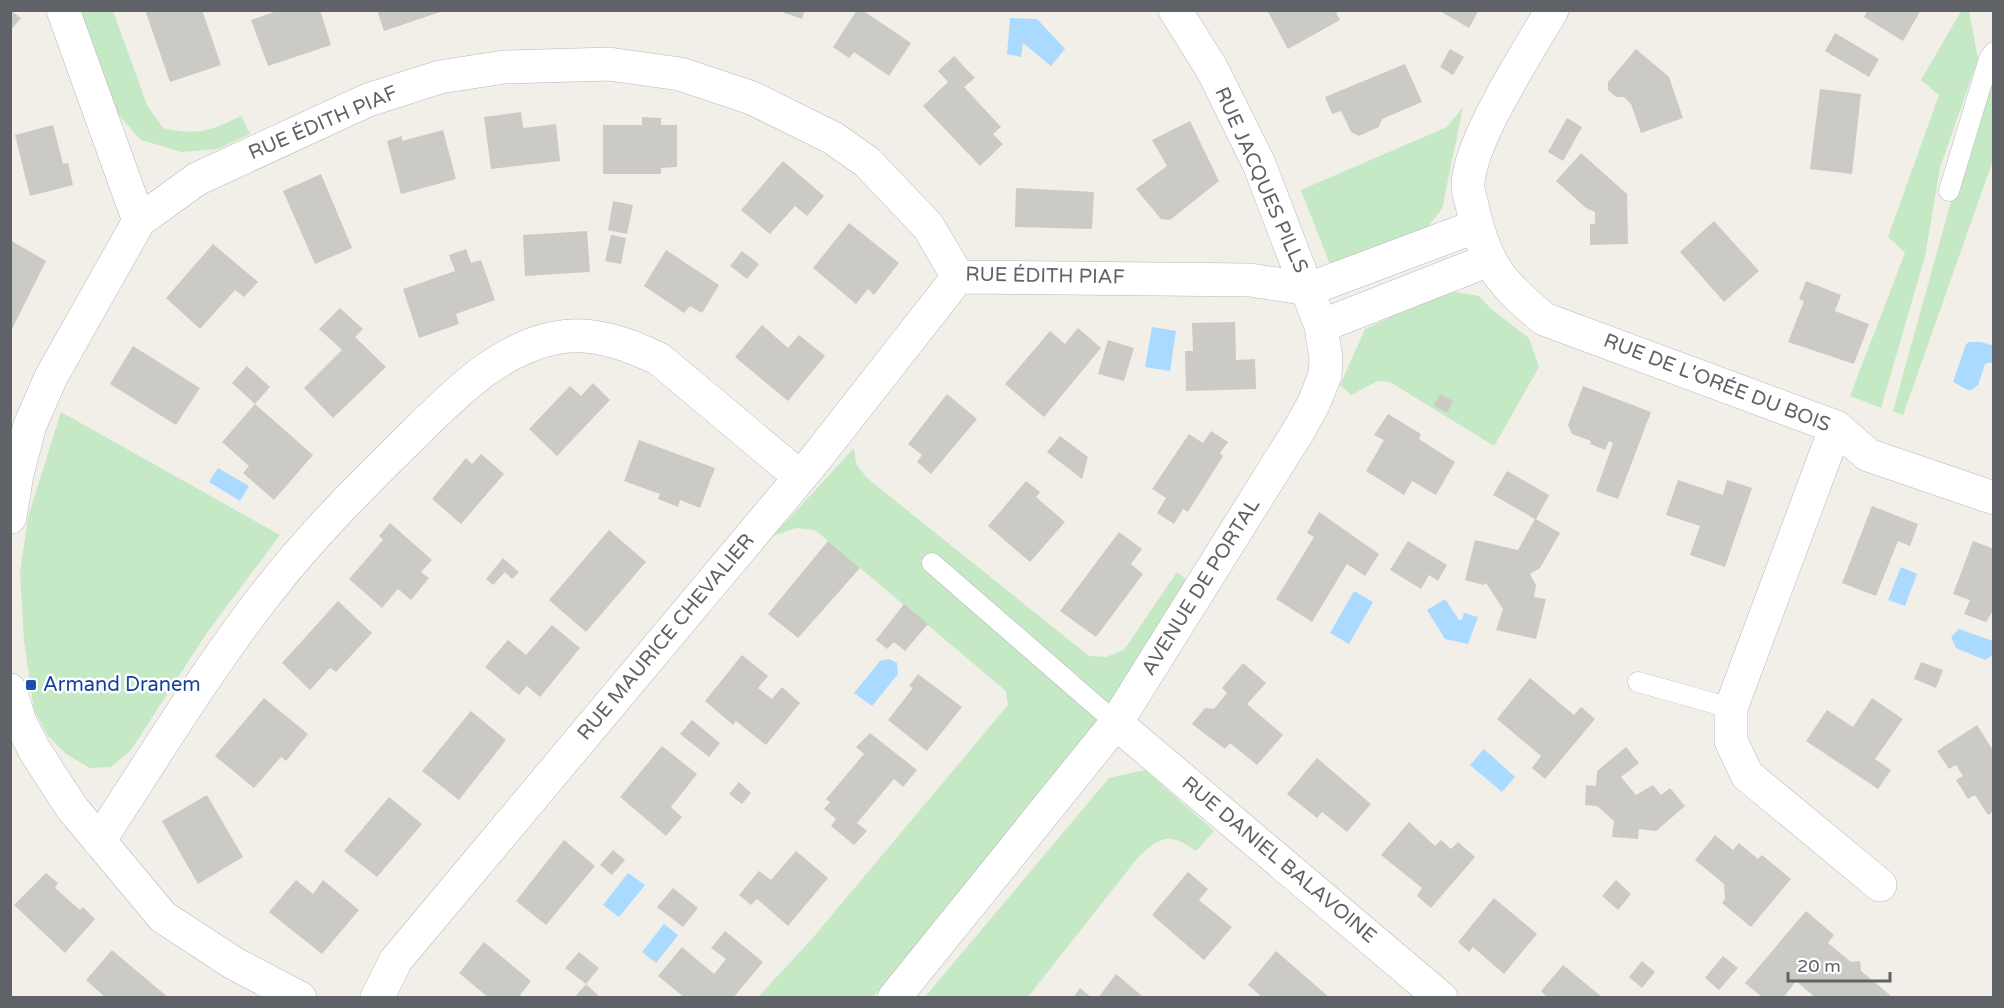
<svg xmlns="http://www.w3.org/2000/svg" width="2004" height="1008" viewBox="0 0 2004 1008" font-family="'Varela Round',sans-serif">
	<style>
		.green { fill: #c5e8c5 }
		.water { fill: #aadaff }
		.building { fill: #cccac5 }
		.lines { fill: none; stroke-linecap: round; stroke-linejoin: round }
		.service-casing { stroke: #b5b8bc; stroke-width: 21 }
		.minor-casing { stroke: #b5b8bc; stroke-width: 34 }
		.service { stroke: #fff; stroke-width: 20 }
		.minor { stroke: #fff; stroke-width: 33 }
		.transit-dot { fill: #1a4fb4; stroke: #fff; stroke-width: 2 }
		.labels { text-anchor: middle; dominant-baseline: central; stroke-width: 5; stroke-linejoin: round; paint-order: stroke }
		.street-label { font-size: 20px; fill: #5f6368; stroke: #fff }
		.transit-label { font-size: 20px; fill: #164399; stroke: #fff; text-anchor: start }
	</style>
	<rect width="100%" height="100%" fill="#f1efe8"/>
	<path class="green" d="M79,11h34l34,94 16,23c35,8 47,3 78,-12l9,18 -32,15 -36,3 -41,-12 -24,-27z
		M1961,11h8l9,48 -38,109 -15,88 -44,152 -31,-12 55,-143 -17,-16 51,-142 -18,-15z
		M1993,76v84l-90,255 -10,-4 67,-242z
		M1463,107l-21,102 -21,26 -82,35 -10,-8 -28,-72 146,-63z
		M1455,292l24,4 12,13 38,29 10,29 -45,79 -104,-64 -12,-1 -27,14 -11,-10 25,-56 63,-29z
		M61,412l219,123 -72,96 -77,119 -20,17 -21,1 -24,-14 -18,-18 -14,-26 -10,-69 -4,-69 8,-55z
		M854,448l2,16 11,14 222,178 17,1 18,-7 53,-78 12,10 -93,144 -223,271 -116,1 54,-58 197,-235 -2,-14 -191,-161 -19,-2 -23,8z
		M1145,770l69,61 -18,20c-26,-18 -33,-16 -57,5l-111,141h-103l184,-219z"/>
	<path class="water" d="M1010,18l27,1 28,30 -14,17 -28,-23 -2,14 -14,-3z
		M1152,327l24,4 -6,40 -25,-4z
		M1970,342h11l13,4 -1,16 -8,2 -7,21 -8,6 -17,-9 13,-38z
		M218,468l31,18 -9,15 -31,-19z
		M1901,567l16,7 -12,32 -17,-6z
		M1354,591l19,11 -24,42 -19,-11z
		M1445,599l14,21h3l2,-7 14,4 -10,27 -23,-5 -18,-29z
		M1959,629l34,12v14l-8,5 -29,-12 -5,-11z
		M889,659l8,4 1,11 -26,32 -18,-13 26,-32z
		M1484,749l31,28 -13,15 -32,-27z
		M628,873l17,12 -26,32 -16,-12z
		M664,924l14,11 -22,28 -14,-11z"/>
	<path class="building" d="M10,10l11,8 -11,13z
		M145,10h57l19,55 -51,17z
		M280,10h40l11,35 -63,21 -17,-46z
		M377,10h66v1l-59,20z
		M776,10h29l-3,9z
		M857,10h5l49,33 -22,33 -35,-24 -5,6 -16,-11z
		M1267,10h74l-5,3 4,7 -52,29z
		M1438,10h41l-10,18z
		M1868,10h53l-18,31 -39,-24z
		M1835,33l44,26 -10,18 -44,-26z
		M1450,49l14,8 -11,18 -13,-8z
		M1636,49l33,28 14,41 -42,15 -10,-29 -7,-7h-8l-8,-7v-8z
		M954,56l21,22 -11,9 37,40 -8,7 10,10 -23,22 -57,-60 25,-24 -10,-11z
		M1405,64l17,38 -40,17 -3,8 -20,9 -8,-4 -10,-21 -9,3 -7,-17z
		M1820,89l41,5 -9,80 -42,-5z
		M521,112l2,16 33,-4 4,37 -69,8 -7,-52z
		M642,117l19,1v7h16v42l-16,1v6h-58v-49h39z
		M1567,118l15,9 -19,34 -15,-9z
		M1190,121l29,60 -49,39 -9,-1 -25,-30 31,-23 -15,-26z
		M53,125l10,39 5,-1 5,22 -43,11 -15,-61z
		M443,130l13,49 -55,15 -14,-53 15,-5v5z
		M1581,153l46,41 1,50 -38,1v-21h5v-12l-9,-4 -30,-27z
		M783,161l41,35 -17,20 -12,-10 -25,28 -29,-24z
		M321,174l31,74 -37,16 -32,-73z
		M1016,188l78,4 -2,37 -77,-2z
		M613,201l20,4 -6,29 -19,-4z
		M1714,221l45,50 -35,31 -44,-50z
		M849,223l50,40 -25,32 -6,-6 -12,15 -43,-36z
		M587,231l3,41 -65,4 -2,-41z
		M611,235l15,3 -5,26 -16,-3z
		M10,240l36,21 -34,68 -2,-1z
		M213,244l45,38 -14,15 -9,-7 -35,39 -34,-31z
		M466,249l5,14 10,-3 14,40 -39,14 3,10 -40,14 -16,-49 52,-18 -6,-16z
		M666,250l53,35 -17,28 -12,-7 -6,7 -40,-27z
		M742,251l17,13 -12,15 -17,-13z
		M1806,281l35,14 -6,16 34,13 -15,40 -66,-22 16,-41 -5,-2z
		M340,308l23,21 -8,8 31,30 -53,51 -29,-30 38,-38 -23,-21z
		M1235,322l1,38 19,-1 1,30 -70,2 -1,-40h8l-1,-28z
		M762,325l26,23 11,-13 26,21 -37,45 -53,-44z
		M1078,328l23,20 -57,69 -39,-33 45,-53 15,13z
		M1108,340l26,8 -10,33 -26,-7z
		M133,346l67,42 -24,37 -66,-41z
		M247,366l23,21 -15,17 -23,-21z
		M593,383l17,17 -53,56 -28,-27 41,-43 11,10z
		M1583,386l68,26 -33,87 -22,-8 17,-48 -4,-2 -4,9 -15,-6 1,-3 -19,-7 -4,-9z
		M947,394l30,25 -46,55 -14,-12 5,-7 -14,-11z
		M1440,394l13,7 -6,12 -13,-7z
		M255,404l58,51 -39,45 -31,-27 6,-7 -27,-24z
		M1388,414l33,20 -2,5 36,23 -19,33 -24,-14 -8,14 -38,-24 18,-31 -10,-5z
		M1211,431l17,11 -8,11 3,3 -35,56 -5,-3 -9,15 -17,-11 9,-15 -14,-9 37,-55 14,9z
		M1060,436l28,21 -6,22 -35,-27z
		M639,440l76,28 -15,40 -20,-8 -2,7 -20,-8 2,-5 -36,-13z
		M481,454l23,20 -43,50 -29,-25 34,-41 6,6z
		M1507,471l42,24 -13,24 24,14 -20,35 -10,6 6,11 -2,12 12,2 -10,40 -40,-9 7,-21 -17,-26 -3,2 -18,-5 10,-40 43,10 17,-31 -42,-24z
		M1678,480l45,15 4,-15 25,8 -27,79 -35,-12 10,-29 -34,-11z
		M1026,481l14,11 -4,5 29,25 -35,40 -42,-36z
		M1872,506l46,18 -8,22 -12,-5 -22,55 -34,-13z
		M1319,512l60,42 -14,22 -18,-12 -35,58 -36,-23 38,-62 -7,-4z
		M390,523l42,37 -11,12 8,6 -18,22 -13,-11 -16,19 -33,-29 34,-39 -4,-4z
		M609,530l37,32 -60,70 -37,-32z
		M1119,532l23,17 -11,15 12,10 -47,63 -36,-26z
		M828,541l32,27 -62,70 -30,-24z
		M1408,541l39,24 -9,16 -9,-6 -8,14 -31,-19z
		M1973,541l21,8v60l-8,13 -22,-8 6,-14 -17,-6z
		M503,558l16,14 -7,7 -7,-7 -12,13 -7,-6z
		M338,601l34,32 -36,39 -6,-4 -20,22 -28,-27z
		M904,604l24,20 -23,27 -11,-9 -7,7 -11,-9z
		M552,625l28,23 -40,49 -13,-11 -8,9 -34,-28 23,-27 18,15z
		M742,655l26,21 -10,12 14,11 10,-12 18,16 -34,42 -30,-24 -3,4 -28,-24z
		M1921,662l22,8 -7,18 -22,-9z
		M1243,663l23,20 -19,21 36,31 -26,30 -27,-22 -5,6 -33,-25 13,-16 9,1 13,-16 -5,-5z
		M918,674l44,33 -35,44 -39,-31 25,-32 -4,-2z
		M1530,678l44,37 7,-8 14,12 -50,60 -13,-11 9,-12 -44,-37z
		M264,698l44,36 -22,27 -5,-4 -27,31 -39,-32z
		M1872,698l31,21 -28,40 16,11 -13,19 -72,-48 21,-31 26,17z
		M471,711l35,29 -47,60 -37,-29z
		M692,720l28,23 -11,14 -29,-23z
		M1977,725l17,27v59l-6,4 -13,-20 -7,4 -12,-19 7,-4 -7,-11 -7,4 -12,-18z
		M870,733l47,37 -14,17 -9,-8 -37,44 10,8 -13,14 -23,-19 5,-7 -12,-10 6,-7 -4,-3 38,-45 -8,-7z
		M662,746l35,28 -26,33 11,10 -16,19 -46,-39z
		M1626,747l13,16 -18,14 15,18 17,-10 8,10 9,-7 15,18 -29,25 -17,-2 -1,10 -26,-2 2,-16 -17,-15 -12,-1 1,-20 10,1 1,-15z
		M1317,758l54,46 -24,28 -25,-20 -5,6 -30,-24z
		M739,782l12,11 -9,11 -13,-10z
		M207,795l36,62 -45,27 -36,-63z
		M389,797l33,27 -45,53 -33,-26z
		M1409,822l26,24 6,-6 10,9 7,-7 17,15 -44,51 -14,-12 5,-8 -41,-33z
		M1715,835l18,15 6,-7 19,16 4,-4 29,24 -40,48 -29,-24 3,-4 -1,-15 -29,-24z
		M564,840l31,26 -49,59 -30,-24z
		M613,850l12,10 -13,15 -12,-10z
		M796,851l32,27 -40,48 -31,-27 -6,6 -12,-10 20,-24 12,9z
		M1188,872l20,17 -9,11 33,27 -28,33 -52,-45z
		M46,873l12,10 -3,5 25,22 3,-3 12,12 -30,34 -51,-48z
		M296,880l17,14 10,-14 36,30 -37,44 -53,-42z
		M1616,880l15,14 -13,16 -16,-14z
		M673,888l25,20 -15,19 -26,-20z
		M1494,898l43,36 -33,40 -31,-27 -4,5 -11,-10z
		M1806,911l28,24 -6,8 23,19 9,-1 1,10 29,24 -3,3h-71l-20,-17 -13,17h-20l-18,-15z
		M725,931l38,31 -30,36h-48l-27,-22 24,-29 32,27 12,-15 -15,-11z
		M484,942l47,39 -11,14 4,3h-35l-30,-25z
		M112,950l14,12 43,36h-63l-20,-18z
		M1276,951l54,47h-67l-15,-13z
		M579,952l20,16 -13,16 -21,-16z
		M1723,956l15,12 -19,22 -14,-12z
		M1642,961l13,11 -13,16 -13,-11z
		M1563,965l40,33h-55l-7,-7z
		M1116,974l25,21 -2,3h-41z
		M586,984l15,14h-27z
		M1080,988l12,10h-19z"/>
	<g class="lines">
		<g class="service-casing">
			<path id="service" d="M1949,191l40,-132 5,-7
				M932,563l184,160
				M1638,682l93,26"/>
		</g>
		<g class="minor-casing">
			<path id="minor" d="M63,10l76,211
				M1552,10c-24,42 -81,128 -84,173 -1,8 4,19 5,27 13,56 28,73 71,109l292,108 32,28 126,43
				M958,277l292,3 59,9 168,-63
				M1321,326l168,-66
				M1836,427l-105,281v33l16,34 133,110
				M10,517l7,-43 13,-49 21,-48 88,-156 58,-42 171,-79 72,-23 64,-10 105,-3 71,10 72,24 81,40 34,24 61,64 30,51
				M10,690l10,32 15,29 37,57 91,109 72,47 65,34
				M1116,723l325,275
				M99,841c55,-84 108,-172 170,-251 43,-55 92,-104 142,-153 40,-39 86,-88 144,-99 35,-8 73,6 104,21l141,118
				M377,998l19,-38 417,-498 145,-185
				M894,998l222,-275 183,-293 15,-27 11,-28 1,-16 -5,-33 -62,-162 -47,-95 -37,-59"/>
		</g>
		<use href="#service" class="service"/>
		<use href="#minor" class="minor"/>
	</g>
	<rect class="transit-dot" x="25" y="679" width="12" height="12" rx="3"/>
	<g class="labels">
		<g class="street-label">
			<text transform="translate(323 123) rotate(-23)">RUE ÉDITH PIAF</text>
			<text transform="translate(1261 180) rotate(66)">RUE JACQUES PILLS</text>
			<text transform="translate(1045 276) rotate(1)">RUE ÉDITH PIAF</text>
			<text transform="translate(1717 383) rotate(21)">RUE DE L'ORÉE DU BOIS</text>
			<text transform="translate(1201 587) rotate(-58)">AVENUE DE PORTAL</text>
			<text transform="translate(666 637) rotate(-50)">RUE MAURICE CHEVALIER</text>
			<text transform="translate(1279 860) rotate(40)">RUE DANIEL BALAVOINE</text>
		</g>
		<g class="transit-label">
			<text x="43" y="685">Armand Dranem</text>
		</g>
	</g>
	<rect width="2004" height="1008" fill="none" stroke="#5f6368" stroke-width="24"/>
	<path d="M1788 972v9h102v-9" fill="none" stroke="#5f6368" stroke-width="3"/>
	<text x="1797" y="972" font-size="18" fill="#5f6368" stroke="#ffffff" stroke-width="4.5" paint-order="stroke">20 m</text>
</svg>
